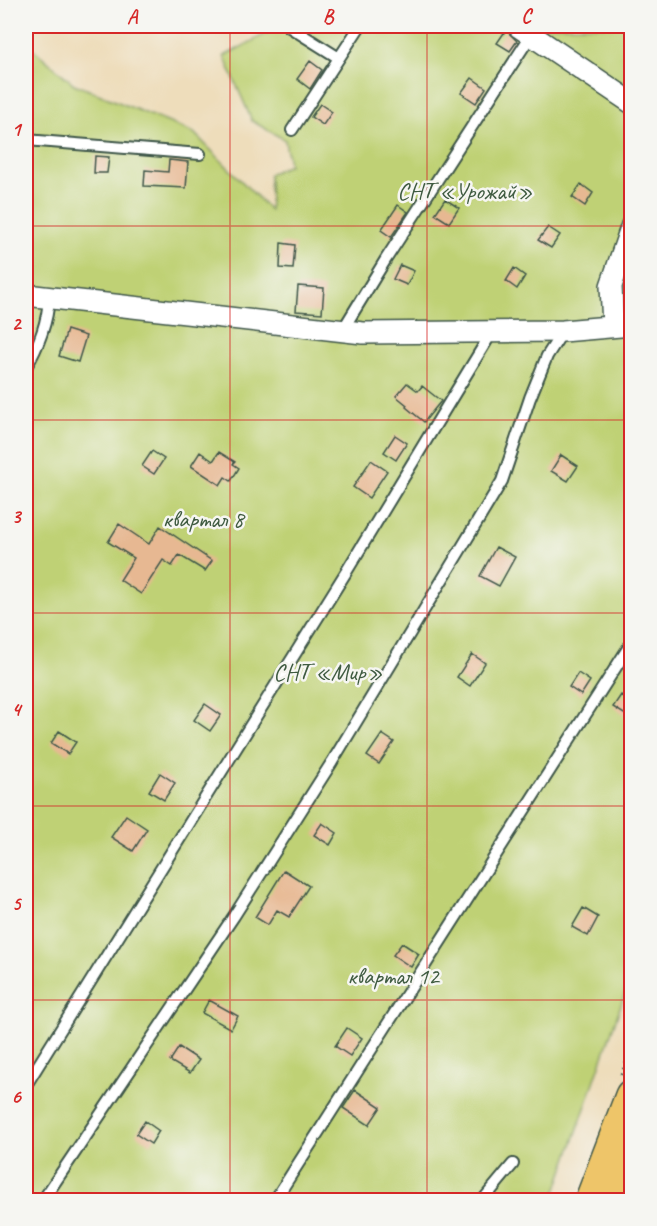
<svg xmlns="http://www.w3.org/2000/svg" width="657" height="1226" viewBox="0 0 657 1226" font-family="Caveat,sans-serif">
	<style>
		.green { fill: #bfd174; stroke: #6f8754; stroke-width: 1.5 }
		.building { fill: #e7b892 }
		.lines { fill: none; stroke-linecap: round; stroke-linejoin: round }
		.lane-casing { stroke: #3e5548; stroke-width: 14 }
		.street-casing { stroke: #3e5548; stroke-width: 24 }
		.highway-casing { stroke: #3e5548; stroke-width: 36 }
		.path { stroke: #3e5548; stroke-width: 3; stroke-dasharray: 1.5 4.5; stroke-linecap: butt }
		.lane { stroke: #fff; stroke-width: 10 }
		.street { stroke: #fff; stroke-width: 21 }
		.highway { stroke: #eec569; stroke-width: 33 }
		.grid { fill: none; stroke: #d62828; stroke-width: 1.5; stroke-opacity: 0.55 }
		.labels { text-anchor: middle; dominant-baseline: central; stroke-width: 5; stroke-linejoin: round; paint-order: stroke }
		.park-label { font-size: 24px; fill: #3f5b41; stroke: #f6f6f2 }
		.neatline { fill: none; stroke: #d62828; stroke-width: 2 }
		.grid-label { font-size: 20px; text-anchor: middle; font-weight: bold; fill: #d62828 }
	</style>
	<rect width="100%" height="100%" fill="#f6f6f2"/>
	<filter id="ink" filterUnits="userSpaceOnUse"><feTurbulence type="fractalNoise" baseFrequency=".0167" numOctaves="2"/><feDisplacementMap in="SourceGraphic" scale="12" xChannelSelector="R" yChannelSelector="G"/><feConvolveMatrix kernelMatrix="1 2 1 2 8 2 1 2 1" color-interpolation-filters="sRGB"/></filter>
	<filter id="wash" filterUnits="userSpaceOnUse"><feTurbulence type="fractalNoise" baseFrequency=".008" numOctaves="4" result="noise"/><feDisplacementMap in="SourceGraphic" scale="24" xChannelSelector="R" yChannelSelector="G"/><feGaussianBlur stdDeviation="1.35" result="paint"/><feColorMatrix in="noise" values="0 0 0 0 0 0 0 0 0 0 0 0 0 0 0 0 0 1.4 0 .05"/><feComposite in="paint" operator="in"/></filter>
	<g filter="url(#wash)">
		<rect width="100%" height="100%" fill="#edb"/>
		<path class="green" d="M270,26h361v950l-78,224h-527v-1157l48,41 120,49 76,77 -1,-36 20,-9 -4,-25 -33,-19 -28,-65 51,-27z"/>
		<g id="blocks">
			<path class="building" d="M506,30l11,11 -7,10 -13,-8z
				M310,61l12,9 -12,19 -13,-10z
				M472,78l14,10 -10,15 -15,-10z
				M320,104l12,8 -9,13 -12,-8z
				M95,156l14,1 -2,16h-13z
				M169,160l19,2 -2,26 -42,-2 1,-16 23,2z
				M581,184l12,9 -8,13 -13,-9z
				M445,199l14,9 -10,15 -14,-9z
				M398,205l10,7 -17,25 -10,-7z
				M548,227l12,8 -9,13 -13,-8z
				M281,243l14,2 -2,24 -13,-1z
				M400,265l14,6 -7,14 -14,-6z
				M514,268l11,8 -8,13 -11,-8z
				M298,286l26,2 -2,25 -26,-2z
				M67,330l19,6 -8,26 -19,-6z
				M407,383l11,8 4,-5 19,15 -17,21 -18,-15 1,-2 -11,-9z
				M395,435l12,8 -11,17 -12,-8z
				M152,451l12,8 -10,15 -12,-8z
				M200,452l13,9 6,-9 16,10 -2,2 6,4 -8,13 -6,-4 -5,8 -29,-19z
				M561,455l17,11 -10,15 -17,-10z
				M371,460l16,11 -18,27 -16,-11z
				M119,524l30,20 11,-18 52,35 -7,10 -26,-16 -7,11 -9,-6 -22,34 -21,-14 14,-22 -26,-16z
				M496,547l19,10 -16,29 -19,-10z
				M472,654l13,9 -15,23 -13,-9z
				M578,673l12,8 -9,14 -12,-8z
				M621,695l11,7v17l-19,-12z
				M205,704l16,11 -11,16 -16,-11z
				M59,731l17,11 -8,12 -17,-11z
				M382,734l12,8 -15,22 -12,-8z
				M160,773l15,10 -11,17 -15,-9z
				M126,815l21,14 -14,22 -22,-14z
				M322,823l15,10 -7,12 -16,-10z
				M284,870l25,16 -20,31 -12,-7 -9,15 -13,-8z
				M583,908l15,9 -10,19 -16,-9z
				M402,943l17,11 -8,13 -18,-12z
				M209,1000l29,16 -7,13 -29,-16z
				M347,1028l15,10 -12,18 -15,-10z
				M179,1047l20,13 -9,13 -20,-12z
				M355,1090l26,17 -12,18 -26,-17z
				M145,1121l14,10 -8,13 -15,-10z"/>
		</g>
	</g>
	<g filter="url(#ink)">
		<use href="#blocks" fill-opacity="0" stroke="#3e5548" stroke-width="1.5"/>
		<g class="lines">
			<g class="lane-casing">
				<path id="lane" d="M288,26l51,32
					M292,130l68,-104
					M26,140l174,14
					M342,331l44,-72 151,-233
					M26,367c12,-20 22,-46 23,-70
					M26,1085l322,-516 144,-237
					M43,1200l191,-284 98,-154 170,-281 28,-83 17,-42 16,-25
					M275,1200l357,-558
					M483,1200l30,-36"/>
			</g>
			<g class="street-casing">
				<path id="street" d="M518,26l114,77
					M26,295l337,38 200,-2 69,-6
					M613,326l-2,-40 21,-61"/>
			</g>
			<g class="highway-casing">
				<path id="highway" d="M592,1200l40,-104
					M620,1200l12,-28"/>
			</g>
			<path class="path" d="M621,1075l11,-28"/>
			<use href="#lane" class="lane"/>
			<use href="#street" class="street"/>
			<use href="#highway" class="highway"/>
		</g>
	</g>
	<path class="grid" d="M230,26v1174M427,26v1174M26,226h606M26,420h606M26,613h606M26,806h606M26,1000h606"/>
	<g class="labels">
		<g class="park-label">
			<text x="465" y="191">СНТ «Урожай»</text>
			<text x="203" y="519">квартал 8</text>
			<text x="328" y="672">СНТ «Мир»</text>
			<text x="393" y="976">квартал 12</text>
		</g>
	</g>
	<rect width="657" height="1226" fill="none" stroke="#f6f6f2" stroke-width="66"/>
	<rect x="33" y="33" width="591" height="1160" class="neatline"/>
	<g class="grid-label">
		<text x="132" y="23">A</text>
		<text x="328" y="23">B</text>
		<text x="526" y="23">C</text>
		<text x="16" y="136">1</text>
		<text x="16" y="330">2</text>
		<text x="16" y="523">3</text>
		<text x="16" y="716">4</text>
		<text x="16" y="910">5</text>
		<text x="16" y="1103">6</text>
	</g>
</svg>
